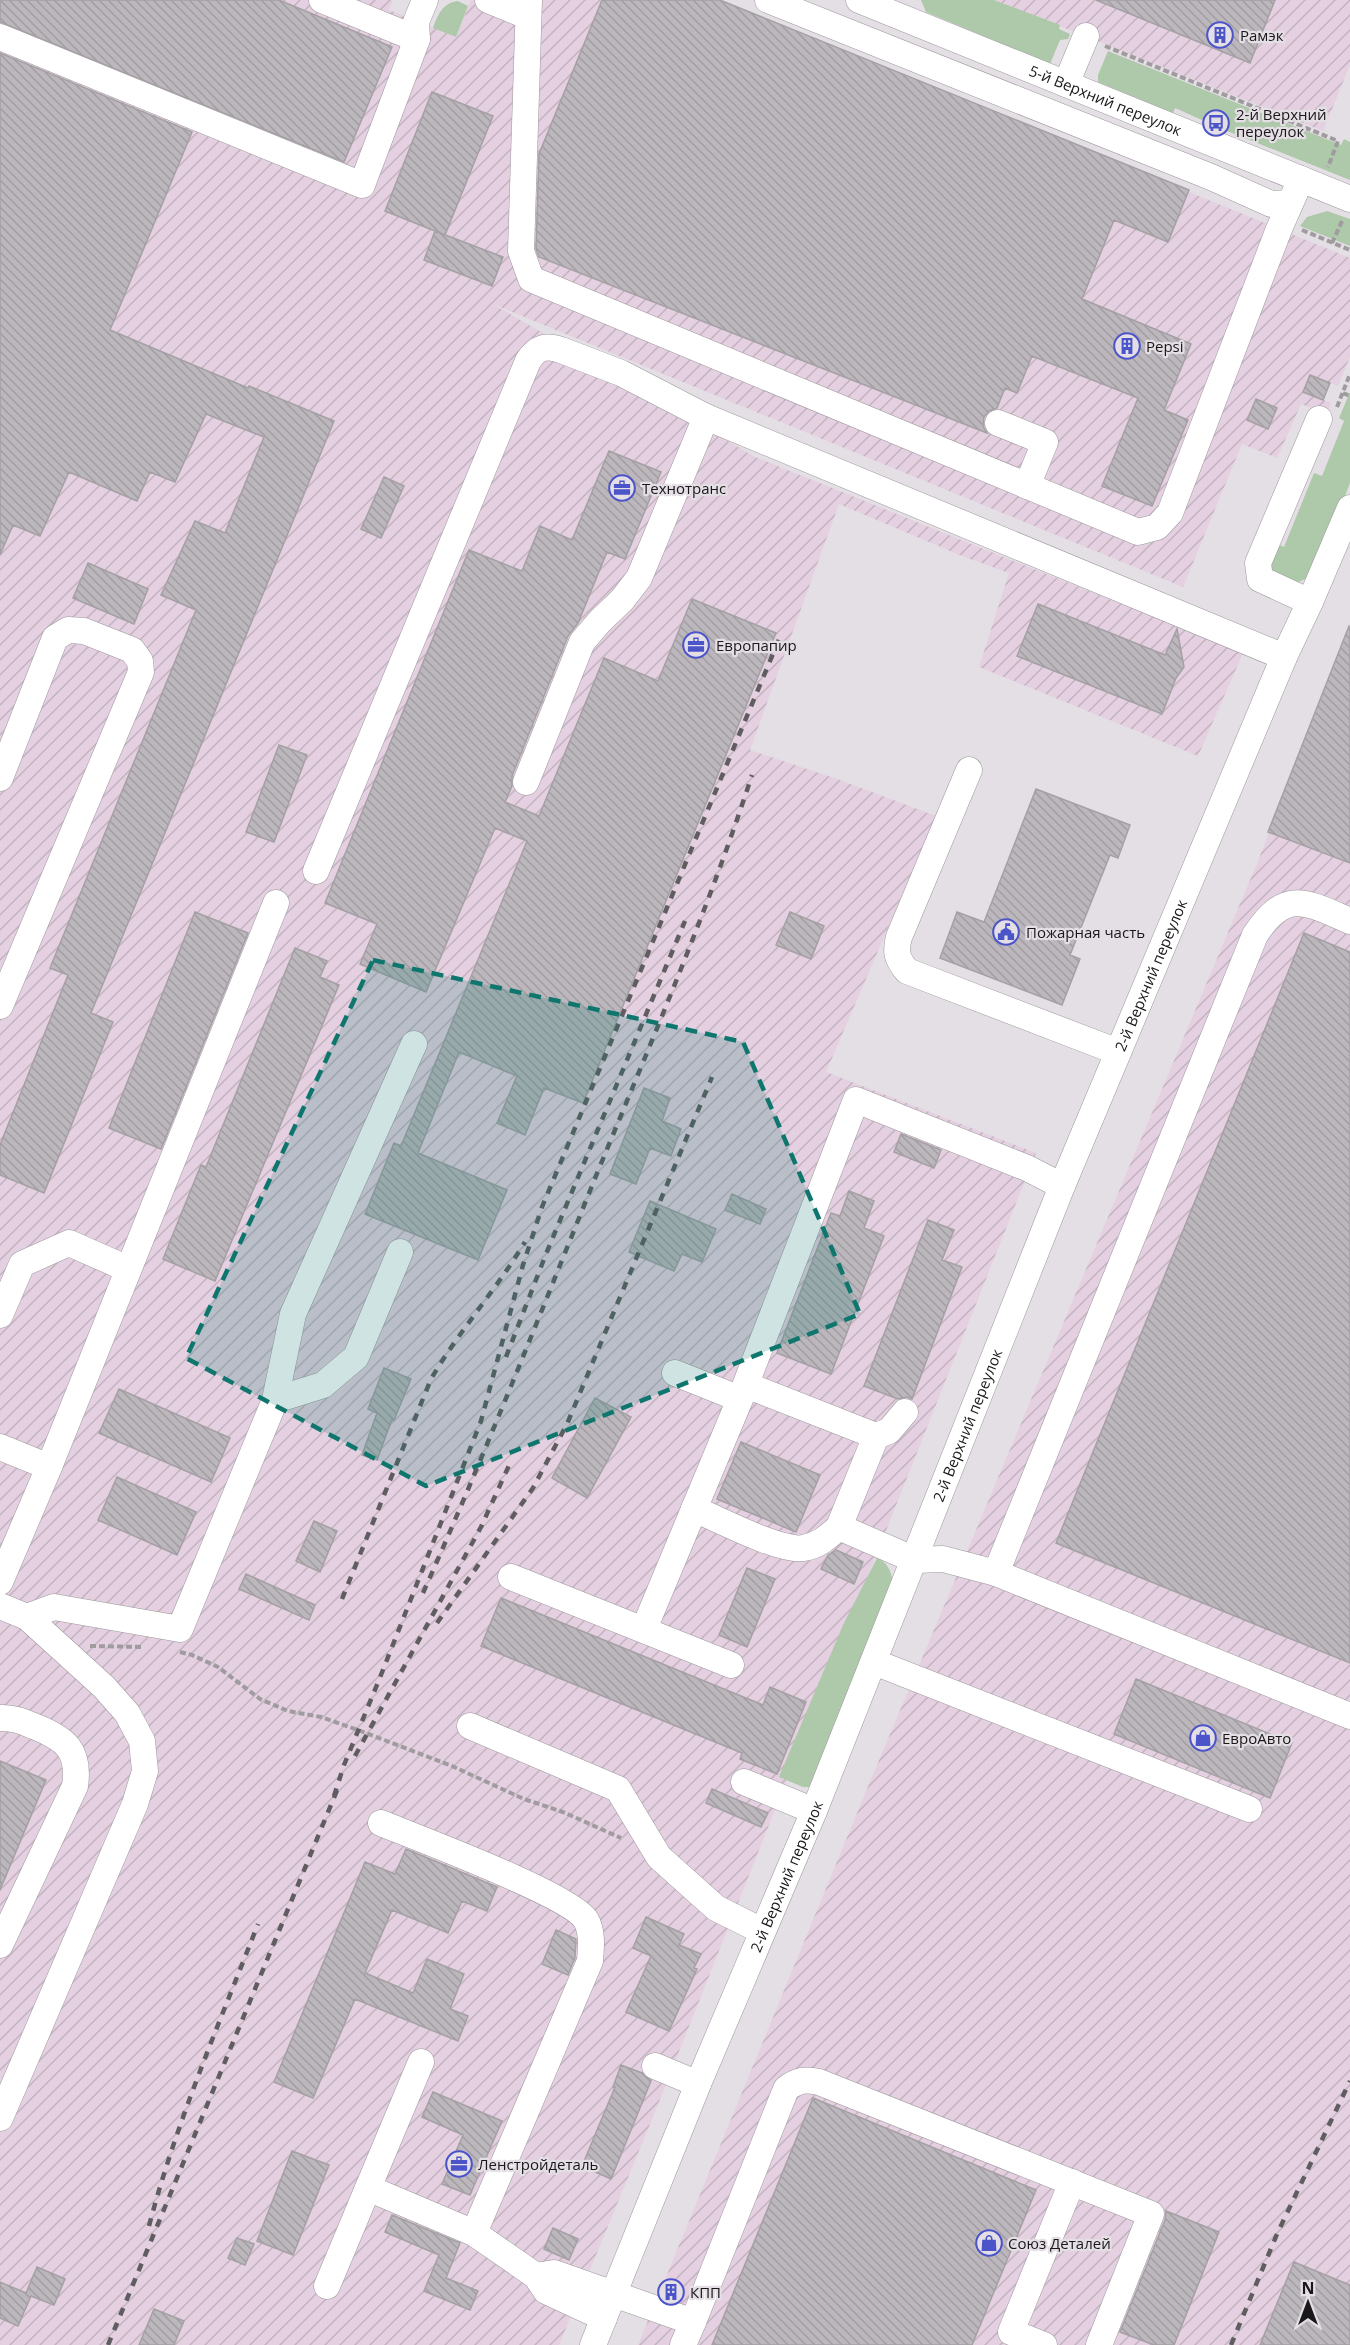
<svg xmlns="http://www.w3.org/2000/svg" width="1350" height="2345" viewBox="0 0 1350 2345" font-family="'Open Sans',sans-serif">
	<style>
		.industrial { fill: url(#industrial-furrows) }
		.green { fill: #aec8aa }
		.building { fill: url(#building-back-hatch); stroke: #a4a0a4; stroke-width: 1.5 }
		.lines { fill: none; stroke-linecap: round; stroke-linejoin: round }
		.minor-casing { stroke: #9c989c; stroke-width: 27 }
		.path { stroke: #9f9b9f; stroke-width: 4; stroke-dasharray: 6 3; stroke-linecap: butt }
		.minor { stroke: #fff; stroke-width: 26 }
		.rail { stroke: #605d60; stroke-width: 4.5; stroke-dasharray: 8 8; stroke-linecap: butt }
		.marked { fill: #0f766e; fill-opacity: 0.2; stroke: #0f766e; stroke-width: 4.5; stroke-dasharray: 12 8; stroke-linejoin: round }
		.labels { text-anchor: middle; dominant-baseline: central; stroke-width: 4.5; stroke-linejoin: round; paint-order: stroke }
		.poi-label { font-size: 15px; fill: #191719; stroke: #e4dfe4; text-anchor: start }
		.street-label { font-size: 15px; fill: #191719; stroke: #e4dfe4 }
	</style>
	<defs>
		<pattern id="industrial-furrows" width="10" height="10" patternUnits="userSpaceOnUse" patternTransform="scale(1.5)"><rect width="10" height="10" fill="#e4d0e0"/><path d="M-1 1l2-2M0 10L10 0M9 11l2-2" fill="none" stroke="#c3b2c0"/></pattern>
		<pattern id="building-back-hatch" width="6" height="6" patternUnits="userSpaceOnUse" patternTransform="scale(1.5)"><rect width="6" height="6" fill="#bcb7bc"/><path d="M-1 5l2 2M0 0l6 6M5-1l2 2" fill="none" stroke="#a19da1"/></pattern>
	</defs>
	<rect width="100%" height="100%" fill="#e4dfe4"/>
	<path class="industrial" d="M0,0h393l-4,10 67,27 15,-37h249l630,258v99l-12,29 -28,-11 -7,17 28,11 -4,11 -26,-10 -24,54 -35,-14 -59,143 -690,-283 262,153 488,196 -45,103 -219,-89 30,-94 -47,-17 -123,-52 -89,246 90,30 96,36 -110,256 210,81 -381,959 -96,233h-559z
		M994,0h356v65l-27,66z
		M1350,624v1721h-712l231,-561 387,-918z"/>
	<path class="green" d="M921,0h73l66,25 -1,4 11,5 -2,5 -8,1 -10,24 -124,-52z
		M458,1l10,5 -12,31 -23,-9c5,-13 9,-25 25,-27z
		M1108,51l233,94 3,-6 6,3v38l-133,-53 2,-6 -5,-3 -3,6 -36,-16 -2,5 -75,-31v-7z
		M1327,211l23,8v27l-50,-20 7,-9z
		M1350,392v91l-36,90c-22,17 -29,10 -52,1l13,-31 9,4 30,-74 8,3 22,-55 -5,-3z
		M877,1558c13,6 14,15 17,28l-84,201h-7l-24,-10 64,-152z"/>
	<path class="building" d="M0,0h279l113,47 -48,115 -344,-140z
		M602,0h118l469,190 -21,52 -54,-22 -32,79 109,45 -27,66 24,10 -36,86 -50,-20 36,-88 -106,-42 -15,37 -12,-5 -8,20 -8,3 -5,6 -1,9 4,7 -448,-176 -3,-8 3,-95z
		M1096,0h179l-25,63z
		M0,53l192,79 -82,198 138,58 1,-2 85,35 -243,592 22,9 -69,171 -44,-18v-30l68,-170 -18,-7 146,-358 -35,-15 34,-74 30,12 39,-96 -58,-23 -31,68 -25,-10 -13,29 -68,-29 -29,64 -27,-11 -13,30z
		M432,92l61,24 -48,119 -60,-24z
		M435,231l68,26 -11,29 -68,-26z
		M1310,375l20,8 -7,17 -20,-8z
		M1256,399l21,9 -9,21 -21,-9z
		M609,451l52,21 -36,87 -18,-7 -29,71 -10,13 -56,140v10l-7,16 34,14 65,-158 54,23 34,-82 84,34 -193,470 -39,-15 -19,47 -28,-12 20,-47 -58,-24 -41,101 89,37 -29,70 -113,-46 29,-71 7,3 126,-305 -32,-13 -69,164 -66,-28 17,-40 -52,-21 144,-353 53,21 18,-45 32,14z
		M384,477l20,9 -23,52 -20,-9z
		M88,563l60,26 -14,35 -61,-26z
		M1038,604l127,51 12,-26 7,38 -8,11 -14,36 -145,-58z
		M1349,626l1,1v236l-82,-31z
		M279,745l28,10 -33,87 -28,-10z
		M1036,789l94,36 -12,33 -8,-3 -40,100 10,4 -18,46 -122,-47 17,-46 27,10z
		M195,912l53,21 -87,216 -52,-21z
		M790,912l34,14 -13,33 -35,-14z
		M1304,933l46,19v711l-294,-120z
		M295,948l32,13 -7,16 19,8 -124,296 -52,-22 38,-94 5,2z
		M644,1088l26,10 -8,23 19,8 -10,27 -21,-8 -14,36 -26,-10z
		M901,1134l40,16 -7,18 -40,-16z
		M849,1191l25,10 -10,27 20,8 -53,138 -54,-21 54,-140 9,3z
		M732,1194l34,15 -6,15 -35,-14z
		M650,1201l66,28 -14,33 -20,-8 -8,17 -45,-19z
		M928,1220l26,10 -12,30 20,7 -50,132 -5,-2 -9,2 -34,-13z
		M384,1368l27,11 -17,41 -2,-1 -15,41 -15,-5 15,-42 -9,-4z
		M119,1389l111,49 -19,44 -112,-49z
		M595,1398l36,19 -44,81 -35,-20z
		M741,1442l79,33 -24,57 -79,-33z
		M117,1477l79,35 -19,43 -79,-35z
		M314,1521l23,10 -17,41 -24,-11z
		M836,1550l27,12 -9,22 -33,-15 7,-14z
		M747,1568l28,11 -28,68 -28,-12z
		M246,1574l69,31 -6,15 -70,-31z
		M501,1598l262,107 7,-18 36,15 -29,72 -37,-15 2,-6 -261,-107z
		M1136,1679l156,64 -22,55 -156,-64z
		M0,1761l46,19 -46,110z
		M712,1789l56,24 -7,14 -55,-24z
		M406,1849l91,38 -10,24 -25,-10 -14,32 -56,-23 -27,63 48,20 14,-34 37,15 -14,35 18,7 -10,25 -103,-42 -42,99 -39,-16 91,-220 30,12z
		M646,1917l38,17 -5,11 22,9 -7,14 3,1 -28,62 -43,-19 25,-56 -18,-8z
		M556,1930l20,9 -1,18 -7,18 -26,-11z
		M621,2065l21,8 9,8 -40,98 -29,-13 33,-79h-2z
		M433,2092l69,29 -32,74 -28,-11 21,-49 -41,-18z
		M813,2098l223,92 -64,155h-260z
		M292,2151l37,14 -36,90 -36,-14z
		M1166,2211l53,21 -45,113h-20l-34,-13 45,-112z
		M392,2215l68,28 -14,35 32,13 -8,19 -46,-19 15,-36 -54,-23z
		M553,2228l25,11 -9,21 -25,-11z
		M237,2238l17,6 -9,21 -17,-7z
		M1294,2262l56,23v60h-90z
		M37,2267l28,12 -11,26 -23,-9 -13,30 -18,-8v-36l26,11z
		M154,2309l30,12 -10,24h-35z"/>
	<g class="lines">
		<g class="minor-casing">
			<g id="minor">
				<path d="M322,0l95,39"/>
				<path d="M488,0l39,16"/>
				<path d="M529,0l-8,251 10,28 607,253 19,-5 13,-14 109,-284 22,-50"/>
				<path d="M768,0l443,177 60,27 19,-1"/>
				<path id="s1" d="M859,0l491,199"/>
				<path d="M0,37l362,148 55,-146 -1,-17 9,-22"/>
				<path d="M1066,84l20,-48"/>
				<path d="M998,423l47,19 -18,44"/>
				<path d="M1310,602l-50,-23 -2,-16 61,-144"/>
				<path d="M969,770l-70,167c-4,15 -2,22 8,34l211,81"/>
				<path d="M0,778l55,-140 13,-8 16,1 48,19 8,11 1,11 -141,334"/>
				<path d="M526,782l56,-140 18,-21 22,-21 17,-22 67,-161 578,240"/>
				<path d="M316,871l212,-510c9,-14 18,-16 33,-11l60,23 85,44"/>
				<path d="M1350,921c-44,-19 -64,-33 -95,14l-259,638 354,143"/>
				<path d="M0,1315l22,-51 47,-21 59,26"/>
				<path d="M675,1373l65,26"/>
				<path d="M746,1385l130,51 -37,91"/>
				<path d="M275,1400l48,-15 33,-28 44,-105"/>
				<path d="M876,1436l13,-5 16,-19"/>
				<path d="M0,1447l49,20 -49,115"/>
				<path d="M49,1467l227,-564"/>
				<path d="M694,1509c25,10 86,43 109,39 15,-2 25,-11 36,-21l76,33 28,-1 53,14"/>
				<path d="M511,1577l220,88"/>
				<path d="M0,1606l27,11 77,70 23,26 15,28 3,30 -10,33 -135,314"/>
				<path d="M27,1617l27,-10 126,22 95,-229 18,-86 121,-270"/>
				<path d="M644,1629l96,-230 116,-299 171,68 35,18"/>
				<path d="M874,1662l375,147"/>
				<path d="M0,1718c13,-1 24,4 36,9 30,12 44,24 39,59l-75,159"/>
				<path d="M470,1726l148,63 41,68 57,51 46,23"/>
				<path d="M744,1782l70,29"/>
				<path d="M381,1823c36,15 190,72 205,97 7,13 5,28 4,41l-116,272"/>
				<path d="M421,2062l-53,126 106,45 62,43 10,15 58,27"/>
				<path d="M655,2066l43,18"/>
				<path d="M536,2276l18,-3 139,49 -10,23"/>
				<path d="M327,2286l41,-98"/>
				<path d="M693,2322l93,-233c11,-9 19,-10 33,-7l332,132 -52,131"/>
				<path id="s2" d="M593,2345l105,-261 116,-273 248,-625 222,-529 26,-55 40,-94"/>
				<path d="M1044,2345l-33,-13 61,-150"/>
			</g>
		</g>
		<path class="path" d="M1105,46l233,95 -10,26
			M1302,230l48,20
			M1332,243l11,-24
			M1343,393l7,3
			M1337,407l13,-33
			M90,1646l53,1
			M180,1652l12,3 26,12 42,32 28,12 33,6 37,13 94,36 72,33 39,13 58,26"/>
		<use href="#minor" class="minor"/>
		<path class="rail" d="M506,1357l40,-103 139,-333
			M423,1593c62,-139 118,-281 175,-422 54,-131 110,-261 154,-396
			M342,1599l89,-220c28,-48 65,-89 94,-137
			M437,1623l96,-135 34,-64 145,-347
			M355,1756l126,-229 30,-66
			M334,1796l10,-31 35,-85 102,-259 42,-156 19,-58 238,-570
			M149,2226c27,-103 70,-202 109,-302
			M108,2345l230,-557
			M1231,2345l46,-111 73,-153"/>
	</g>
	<path class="marked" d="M373,960l370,82 117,272 -434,172 -240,-128z"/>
	<defs>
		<g id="building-ring" transform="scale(1.35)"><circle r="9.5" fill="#e4dfe4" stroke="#4c54ca" stroke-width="1.5"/><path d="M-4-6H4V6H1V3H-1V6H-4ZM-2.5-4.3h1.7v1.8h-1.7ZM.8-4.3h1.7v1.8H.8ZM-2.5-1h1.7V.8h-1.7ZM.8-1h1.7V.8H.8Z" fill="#4c54ca"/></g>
		<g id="bus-ring" transform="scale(1.35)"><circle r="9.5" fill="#e4dfe4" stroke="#4c54ca" stroke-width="1.5"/><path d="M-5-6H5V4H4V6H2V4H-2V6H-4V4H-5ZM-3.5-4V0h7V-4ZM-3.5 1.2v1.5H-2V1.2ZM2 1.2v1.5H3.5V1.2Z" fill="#4c54ca"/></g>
		<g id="office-ring" transform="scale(1.35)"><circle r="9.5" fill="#e4dfe4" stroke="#4c54ca" stroke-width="1.5"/><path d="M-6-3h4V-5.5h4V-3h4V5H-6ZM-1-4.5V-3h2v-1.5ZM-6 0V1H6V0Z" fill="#4c54ca"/></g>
		<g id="civic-ring" transform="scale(1.35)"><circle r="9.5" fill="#e4dfe4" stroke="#4c54ca" stroke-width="1.5"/><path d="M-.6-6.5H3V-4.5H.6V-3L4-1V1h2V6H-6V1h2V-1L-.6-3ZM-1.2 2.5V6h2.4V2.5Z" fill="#4c54ca"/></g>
		<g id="shop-ring" transform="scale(1.35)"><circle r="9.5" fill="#e4dfe4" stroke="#4c54ca" stroke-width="1.5"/><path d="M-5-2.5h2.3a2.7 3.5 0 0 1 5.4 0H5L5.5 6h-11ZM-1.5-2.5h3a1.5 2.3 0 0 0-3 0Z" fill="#4c54ca"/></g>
	</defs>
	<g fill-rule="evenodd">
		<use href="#building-ring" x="1220" y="35"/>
		<use href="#bus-ring" x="1216" y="123"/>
		<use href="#building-ring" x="1127" y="346"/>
		<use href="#office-ring" x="622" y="488"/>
		<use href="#office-ring" x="696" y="645"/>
		<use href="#civic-ring" x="1006" y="932"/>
		<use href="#shop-ring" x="1203" y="1738"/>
		<use href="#office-ring" x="459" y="2164"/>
		<use href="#shop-ring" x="989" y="2243"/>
		<use href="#building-ring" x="671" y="2292"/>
	</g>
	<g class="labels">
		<g class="poi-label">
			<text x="1240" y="35">Рамэк</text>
			<text x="1236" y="114">2-й Верхний<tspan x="1236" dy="17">переулок</tspan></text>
			<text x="1146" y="346">Pepsi</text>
			<text x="642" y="488">Технотранс</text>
			<text x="716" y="645">Европапир</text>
			<text x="1026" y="932">Пожарная часть</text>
			<text x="1222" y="1738">ЕвроАвто</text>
			<text x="478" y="2164">Ленстройдеталь</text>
			<text x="1008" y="2243">Союз Деталей</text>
			<text x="690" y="2292">КПП</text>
		</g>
		<g class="street-label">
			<text stroke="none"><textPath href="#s1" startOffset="266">5-й Верхний переулок</textPath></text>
			<text stroke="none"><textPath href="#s2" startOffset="1479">2-й Верхний переулок</textPath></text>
			<text stroke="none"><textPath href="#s2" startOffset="993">2-й Верхний переулок</textPath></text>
			<text stroke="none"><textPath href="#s2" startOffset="507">2-й Верхний переулок</textPath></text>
		</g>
	</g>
	<g transform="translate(1308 2303)" stroke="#e4dfe4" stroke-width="4.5" paint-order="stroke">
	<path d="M0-4.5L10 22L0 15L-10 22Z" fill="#191719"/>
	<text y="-9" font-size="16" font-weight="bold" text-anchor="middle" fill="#191719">N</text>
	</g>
</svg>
